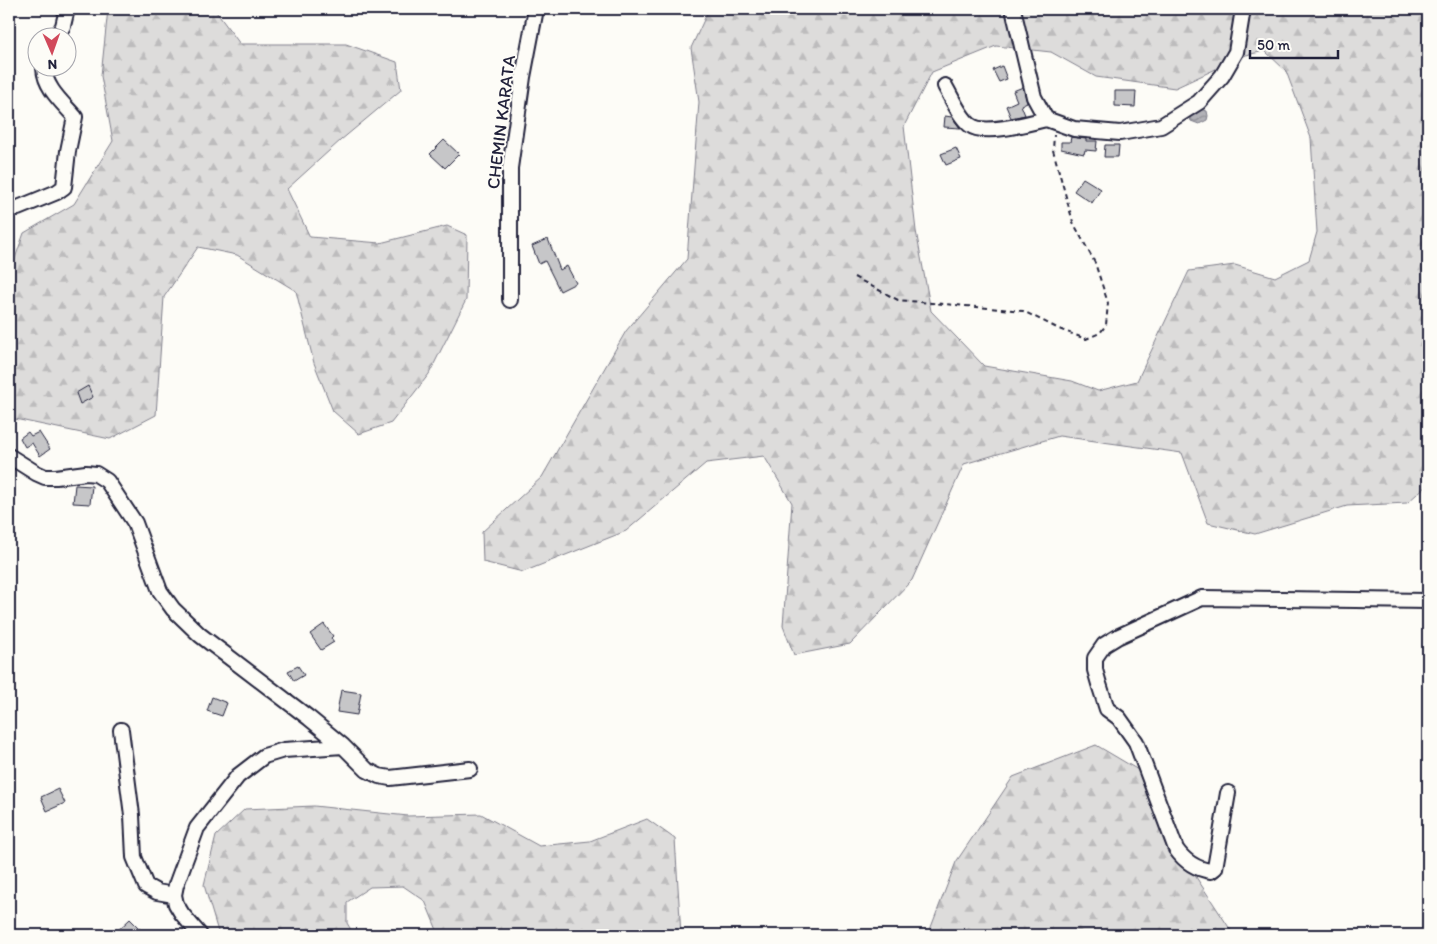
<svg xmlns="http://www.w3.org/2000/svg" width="1437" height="944" viewBox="0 0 1437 944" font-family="Itim,sans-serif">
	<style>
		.forest { fill: url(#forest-firs); stroke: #807f8b; fill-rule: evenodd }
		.water { fill: url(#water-waves); stroke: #787885 }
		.building { fill: #c6c6c8; stroke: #22223b }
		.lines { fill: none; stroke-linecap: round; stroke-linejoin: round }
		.minor-casing { stroke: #22223b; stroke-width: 18 }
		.path { stroke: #22223b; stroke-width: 2; stroke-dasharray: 5 4; stroke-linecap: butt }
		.minor { stroke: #fdfcf7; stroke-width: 14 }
		.labels { text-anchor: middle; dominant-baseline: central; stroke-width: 4; stroke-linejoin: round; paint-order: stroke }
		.street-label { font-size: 18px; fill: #22223b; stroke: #fdfcf7 }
	</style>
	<defs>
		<pattern id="forest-firs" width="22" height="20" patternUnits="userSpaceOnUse" patternTransform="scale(1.25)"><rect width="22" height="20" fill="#dddcdb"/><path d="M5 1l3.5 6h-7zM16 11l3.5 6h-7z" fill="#bdbcbd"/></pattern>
		<pattern id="water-waves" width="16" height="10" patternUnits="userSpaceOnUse" patternTransform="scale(1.25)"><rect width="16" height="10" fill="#b2b2b7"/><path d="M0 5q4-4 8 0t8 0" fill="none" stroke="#909096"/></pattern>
	</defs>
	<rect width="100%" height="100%" fill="#fdfcf7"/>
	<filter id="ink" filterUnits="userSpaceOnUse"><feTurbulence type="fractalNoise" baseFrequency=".02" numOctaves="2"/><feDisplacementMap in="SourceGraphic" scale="10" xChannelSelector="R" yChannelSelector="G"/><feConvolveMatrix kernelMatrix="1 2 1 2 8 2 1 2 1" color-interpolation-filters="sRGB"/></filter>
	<g filter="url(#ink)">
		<path class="forest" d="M108,9h106l26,35h106l51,18 4,28 -60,50 -54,49 23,48 70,6 67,-17 20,9 -1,65 -37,74 -38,49 -32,11 -26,-23 -19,-48 -18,-72 -59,-36 -39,-8 -34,50 -8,118 -46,24 -95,-20 -6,-15v-111l4,-29 11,-31 50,-29 39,-63 -12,-65z
			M709,9h719v475l-21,19 -60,3 -92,28 -47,-11 -26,-70 -123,-17 -95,28 -52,116 -62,64 -56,11 -11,-29 9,-123 -28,-47 -58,7 -80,68 -103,41 -40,-10 -1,-30 60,-55 84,-146 61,-72 12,-157 -8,-54zM996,46l55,6 45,25 79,11 71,-33 19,-4 21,20 25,67 6,94 -8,28 -34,17 -40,-12 -46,6 -52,110 -39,10 -26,-10 -88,-15 -53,-55 -15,-80 -12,-105 28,-54z
			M1096,745l54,32 44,97 38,58v3h-304l28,-73 57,-85z
			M314,806l94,10 73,-2 58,32 51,-5 57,-22 28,20 6,96h-242l-14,-34 -22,-15 -33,1 -23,15v21l7,12h-135l-15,-50 12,-49 29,-27z"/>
		<path class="water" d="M1200,109l7,2 1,5 -1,4 -8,4 -8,-3 -2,-5z"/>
		<path class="building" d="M1002,66l5,13 -8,3 -6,-12z
			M1023,87l4,15 -6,3 4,10 -14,3 -5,-12 11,-5 -4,-10z
			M1115,91h21l-1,16 -20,-1z
			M945,116l7,1 8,11 -16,-1z
			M1071,137l15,2v2h11l-1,10 -11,-1 -1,4 -23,-5v-7h9z
			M444,140l15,14 -14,14 -15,-14z
			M1105,145h14l-1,12h-14z
			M956,148l5,11 -15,6 -5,-11z
			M1083,178l18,11 -9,14 -18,-12z
			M548,239l12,31 7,-4 9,17 -16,8 -15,-30 -6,3 -7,-18z
			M88,386l5,11 -13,7 -4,-11z
			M28,432l3,4 8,-4 11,17 -10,7 -8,-13 -7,4 -5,-9z
			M75,485l17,1 -2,18 -17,-1z
			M324,624l9,12 -2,2 3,4 -13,8 -11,-16z
			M298,666l6,9 -10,6 -6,-10z
			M341,690l20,3 -4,22 -20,-3z
			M212,697l15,6 -5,13 -15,-5z
			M58,789l7,14 -18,8 -6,-14z
			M130,919l11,11 -5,5h-23z"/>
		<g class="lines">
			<g class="minor-casing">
				<path id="minor" d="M1013,9l21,88 12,22 28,10 46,4 41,-7 38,-24 23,-26 14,-24 7,-43
					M56,38l7,-12 4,-17
					M945,86c7,12 14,30 25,39 14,11 60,-2 76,-6
					M18,208l39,-16 7,-5 4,-36 7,-34c-13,-15 -30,-29 -31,-49
					M510,300v-132l13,-91 13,-68
					M9,456l27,17 9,4h11l30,-4 10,1 11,7 28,42 25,68 13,18 27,26 109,83 34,28 24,24 12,6 11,2 80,-9
					M121,730l11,85 2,42 12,29 11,6 17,3
					M1228,793l-13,75 -4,3c-15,-2 -26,-9 -35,-22l-40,-107 -17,-24 -12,-9 -8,-25 -4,-14v-12l9,-13 13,-8 85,-39 226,3
					M200,935l-18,-21 -6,-10 -2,-9 2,-10 21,-57 41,-52 26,-20 20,-6 59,-4"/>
			</g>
			<path class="path" d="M854,277l44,23 125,11 36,18 27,10 14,-6 6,-8 2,-22 -13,-40 -22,-41 -20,-72 1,-15"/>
			<use href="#minor" class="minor"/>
		</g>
	</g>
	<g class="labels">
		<g class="street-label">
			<text transform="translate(501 122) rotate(-83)">CHEMIN KARATA</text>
		</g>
	</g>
	<rect width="1437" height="944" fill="none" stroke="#fdfcf7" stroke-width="30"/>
	<rect x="15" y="15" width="1407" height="914" fill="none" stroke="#22223b" stroke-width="2" filter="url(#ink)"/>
	<g transform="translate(52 52) rotate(178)"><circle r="24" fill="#fdfcf7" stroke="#a5a5ac"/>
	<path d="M0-4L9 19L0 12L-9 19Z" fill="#d1495b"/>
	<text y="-8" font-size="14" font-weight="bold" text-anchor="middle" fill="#22223b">N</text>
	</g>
	<path d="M1250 50v8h88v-8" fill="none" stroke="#22223b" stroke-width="2.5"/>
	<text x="1257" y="50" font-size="15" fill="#22223b" stroke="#fdfcf7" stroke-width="4" paint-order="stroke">50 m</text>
</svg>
